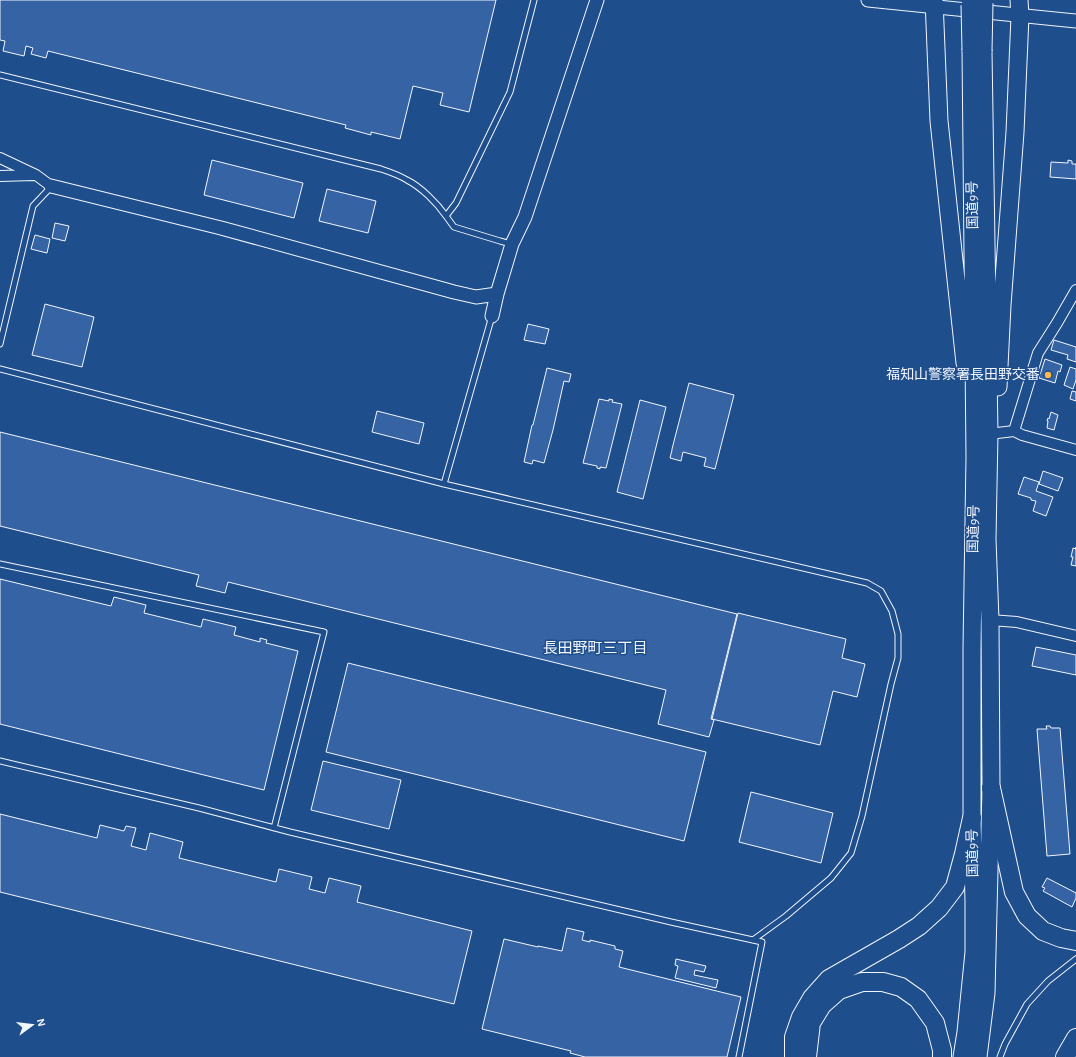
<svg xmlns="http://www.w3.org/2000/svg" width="1076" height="1057" viewBox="0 0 1076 1057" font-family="'Alegreya Sans','Noto Sans JP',sans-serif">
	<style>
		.building { fill: #3563a3; stroke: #f2f6ff }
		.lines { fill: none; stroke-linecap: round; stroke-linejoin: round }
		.service-casing { stroke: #f2f6ff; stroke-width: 7 }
		.minor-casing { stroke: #f2f6ff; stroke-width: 12 }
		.tertiary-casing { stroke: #f2f6ff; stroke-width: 15 }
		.trunk-casing { stroke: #f2f6ff; stroke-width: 19 }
		.motorway-casing { stroke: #f2f6ff; stroke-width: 20 }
		.service { stroke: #1f4e8c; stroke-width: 5 }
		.minor { stroke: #1f4e8c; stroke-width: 10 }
		.tertiary { stroke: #1f4e8c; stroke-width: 13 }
		.trunk { stroke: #1f4e8c; stroke-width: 17 }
		.motorway { stroke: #1f4e8c; stroke-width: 18 }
		.trunk-bridge-casing { stroke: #f2f6ff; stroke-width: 19; stroke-linecap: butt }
		.trunk-bridge { stroke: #1f4e8c; stroke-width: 17 }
		.poi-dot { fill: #ffb74d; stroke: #1f4e8c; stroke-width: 1.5 }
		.labels { text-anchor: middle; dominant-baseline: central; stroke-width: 3; stroke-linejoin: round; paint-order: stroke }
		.street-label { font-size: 14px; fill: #f2f6ff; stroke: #1f4e8c }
		.poi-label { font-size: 14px; fill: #f2f6ff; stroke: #1f4e8c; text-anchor: end }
		.neighbourhood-label { font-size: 15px; fill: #f2f6ff; stroke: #1f4e8c }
	</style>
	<rect width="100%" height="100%" fill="#1f4e8c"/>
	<path class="building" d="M0,0h496l-27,112 -29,-7 3,-12 -30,-7 -13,53 -29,-7v3l-26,-7 1,-3 -298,-74 -2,7 -15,-4 2,-6 -7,-2 -2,10 -21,-5 2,-10 -5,-1z
		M212,160l91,23 -9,35 -90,-23z
		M1068,160l4,1v3h4v15l-26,-2 1,-15 17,1z
		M327,189l49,12 -8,32 -49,-12z
		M55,223l14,3 -4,15 -13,-3z
		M35,235l15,4 -3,14 -16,-4z
		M45,304l49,13 -12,50 -50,-12z
		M528,324l21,5 -4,15 -21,-4z
		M1054,340l22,7v15l-9,-3 1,-4 -17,-5z
		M1045,359l17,6 -2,7 -2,-1 -3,12 -16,-5z
		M1070,367l6,2v11l-3,9 -9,-4z
		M547,368l24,6 -2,8 -5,-1 -11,49 -9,33 -11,-3 -1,4 -8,-2 8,-37h1z
		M689,383l45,12 -19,74 -11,-3 2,-8 -23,-6 -2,9 -11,-3 2,-8v-1z
		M1072,391l4,1v9l-6,-2z
		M599,399l10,2v-2l4,1 -1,2 10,2 -16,64 -6,-1v2l-3,-1v-2l-14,-3z
		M640,400l26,7 -23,92 -26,-7z
		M377,411l47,12 -5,21 -47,-12z
		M1051,412l7,3 -4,15 -7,-2 1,-7h-1l1,-3 1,1z
		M0,432l737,182 -26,105 3,1 -5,17 -51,-13 8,-34 -438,-108 -3,11 -29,-7 3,-11 -199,-49z
		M1043,471l20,7 -5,13 -19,-7z
		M1024,477l15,5 -3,9 17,6 -7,19 -13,-5 3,-10 -5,-1v-2l-13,-4z
		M1076,547v19l-5,-1 2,-8h-2l2,-9 3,1z
		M0,579l111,27 3,-9 32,8 -2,8 57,14 2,-8 33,8 -2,8 26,7v-4l7,2 -1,3 32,8 -34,139 -264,-66z
		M738,613l108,26 -4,19 23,6 -8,33 -24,-6 -13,54 -108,-26z
		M1036,647l40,8v20l-44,-9z
		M348,663l358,89 -22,89 -358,-89z
		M1046,726h4l1,2h9l10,126 -23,2 -10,-127h10z
		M323,761l78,19 -12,49 -78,-19z
		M751,792l82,21 -12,50 -82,-21z
		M0,814l97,24 3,-13 24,6 2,-5 10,2 -5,18 15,4 4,-17 33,9 -4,16 97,24 3,-13 33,8 -3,12 16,4 4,-15 32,8 -4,16 115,29 -18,73 -454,-112z
		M1047,878l29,15v5l-4,9 -29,-16 2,-3 -3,-1z
		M567,928l17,4 -2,8 8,2v-2l25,6v3l8,2 -4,16 122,30 -14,60h-142l-15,-4 1,-2 -89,-22 22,-90 34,8v-1l24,5z
		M676,959l30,7 -2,6 -9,-2 -1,5 24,5 -2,8 -41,-10 3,-12 -3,-1z"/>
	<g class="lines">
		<g class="service-casing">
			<path id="service" d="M0,75l381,94c9,3 18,6 26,11 14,7 30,23 39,36l10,-13 54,-111 24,-92
				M446,216l8,11 46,14 11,3
				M0,344l33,-138 18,-19
				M0,369l444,115 423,99 14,8 11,20 6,23v24l-7,26 -29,132 -11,37 -20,25 -45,38 -33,24
				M444,484l48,-168
				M0,564l324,68 -50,196
				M0,761l199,47 91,24 381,90 91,20 -23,115
				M1000,1057l5,-13 22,-40 21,-23 28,-22"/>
		</g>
		<g class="minor-casing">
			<path id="minor" d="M0,158l36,17 15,11
				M0,176l34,-1
				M1014,431l24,-78 19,-30 19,-33
				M989,434l25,-3 8,4 54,15
				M990,620l27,2 59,14"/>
		</g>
		<g class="tertiary-casing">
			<path id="tertiary" d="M868,0l208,21
				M51,186l170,42 233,64 22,5 21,-3 15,-50 13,-27 72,-217
				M492,316l5,-22"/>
		</g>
		<g class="trunk-casing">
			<path id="trunk" d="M934,0l5,121 26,242
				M998,387l4,-82 13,-173 5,-116 -1,-16
				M962,1057l4,-25 8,-80v-50l-2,-84v-170l3,-191 -4,-407
				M978,1057l8,-64 5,-205 -1,-168 -3,-81 2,-105 -6,-383"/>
		</g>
		<g class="motorway-casing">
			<path id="motorway" d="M991,788l23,104 13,24 16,15 18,7 15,3
				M794,1057v-20l7,-20 11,-19 17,-19 70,-40 20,-13 20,-18 16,-21 9,-33 8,-36
				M807,1057l4,-34 11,-18 17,-15 23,-8h21l18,5 17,12 17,24 7,27v7
				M1065,1057l11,-19"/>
		</g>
		<use href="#service" class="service"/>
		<use href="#minor" class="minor"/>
		<use href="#tertiary" class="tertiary"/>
		<use href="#trunk" class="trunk"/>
		<use href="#motorway" class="motorway"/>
		<g class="trunk-bridge-casing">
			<path id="trunk-bridge" d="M970,5l1,45
				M983,51l1,-48"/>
		</g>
		<use href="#trunk-bridge" class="trunk-bridge"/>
	</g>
	<circle class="poi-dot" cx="1048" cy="375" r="4"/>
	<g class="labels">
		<g class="street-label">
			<text transform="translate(973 205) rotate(-91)">国道9号</text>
			<text transform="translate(974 529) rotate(-89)">国道9号</text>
			<text transform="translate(973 853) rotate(-91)">国道9号</text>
		</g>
		<g class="poi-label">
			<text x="1040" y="375">福知山警察署長田野交番</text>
		</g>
		<g class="neighbourhood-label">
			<text x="595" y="648">長田野町三丁目</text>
		</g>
	</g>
	<g transform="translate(32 1025) rotate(75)" stroke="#1f4e8c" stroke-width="3" paint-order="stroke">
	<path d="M0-3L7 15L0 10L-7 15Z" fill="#f2f6ff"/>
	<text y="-6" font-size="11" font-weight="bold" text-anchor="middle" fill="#f2f6ff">N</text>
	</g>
</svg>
